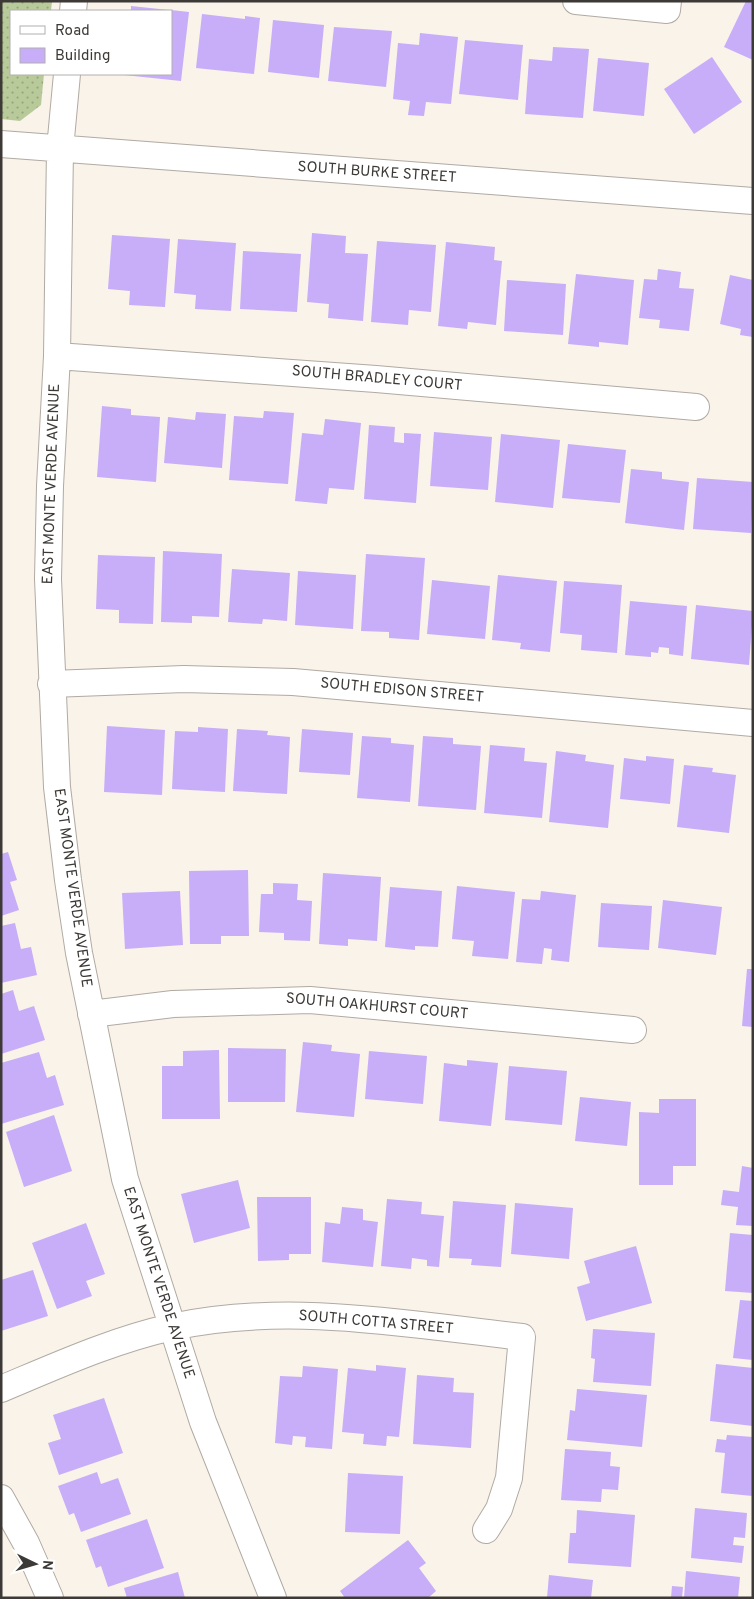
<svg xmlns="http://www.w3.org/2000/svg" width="754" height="1599" viewBox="0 0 754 1599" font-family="Overpass,sans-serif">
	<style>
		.green { fill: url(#green-dots) }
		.building { fill: #c8adf8 }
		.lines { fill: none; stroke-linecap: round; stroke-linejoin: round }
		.minor-casing { stroke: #b0aaa2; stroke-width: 28 }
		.minor { stroke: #fff; stroke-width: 26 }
		.labels { text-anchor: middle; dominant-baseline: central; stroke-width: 4.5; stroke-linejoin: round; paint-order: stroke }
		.street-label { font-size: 15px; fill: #3c3936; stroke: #fff }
	</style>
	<defs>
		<pattern id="green-dots" width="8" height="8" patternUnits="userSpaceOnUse" patternTransform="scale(1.25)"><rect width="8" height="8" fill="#b9ca9a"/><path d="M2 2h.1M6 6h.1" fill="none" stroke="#98a57e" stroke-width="1.8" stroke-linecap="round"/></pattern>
	</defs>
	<rect width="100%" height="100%" fill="#f9f3ea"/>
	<path class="green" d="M1,1h51l-1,10h-40v63h33l-3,31 -21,16 -19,-2z"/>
	<path class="building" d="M746,1h7v59l-29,-13z
		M131,6l38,4v1h-38z
		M171,10l18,2 -8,69 -57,-6 47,-1z
		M202,14l43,5v-3l15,2 -6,56 -58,-6z
		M273,20l51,5 -5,53 -51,-6z
		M334,27l58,4 -6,56 -58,-6z
		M420,33l38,4 -7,67 -25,-2 -2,14 -16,-1 2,-14 -17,-2 5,-56 21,2z
		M465,40l58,5 -5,55 -59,-6z
		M553,47l36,2 -6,69 -58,-4 4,-55 23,2z
		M712,57l30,45 -48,32 -30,-45z
		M598,58l51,5 -5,53 -51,-5z
		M312,233l34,3 -1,17 23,1 -5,67 -35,-3 1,-14 -22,-2z
		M112,235l58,4 -5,68 -36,-2 1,-14 -22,-2z
		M178,239l58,4 -5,68 -36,-2 1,-14 -22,-2z
		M377,241l59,4 -5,67 -22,-2 -1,15 -37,-3z
		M446,242l49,5 -1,13 8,1 -6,64 -28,-3 -1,7 -29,-3z
		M243,251l58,3 -4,58 -57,-3z
		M658,269l23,3 -2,16 15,1 -5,42 -30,-3 1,-8 -21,-2 5,-39 13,1z
		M576,274l58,6 -6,65 -29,-3v5l-31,-3z
		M730,275l23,5v57l-13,-2 1,-6 -21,-5z
		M507,280l59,4 -3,51 -59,-4z
		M102,406l29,3v6l29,2 -4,65 -59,-5z
		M264,411l30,2 -6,71 -59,-4 5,-64 29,2z
		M196,412l30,2 -4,54 -58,-5 4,-46 27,3z
		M325,419l36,4 -7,67 -25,-2 -2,16 -32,-3 7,-68 21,2z
		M369,425l26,2 -1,15 10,1v-10l17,1 -5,69 -52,-4z
		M434,432l58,5 -4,53 -58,-4z
		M501,434l59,6 -7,68 -58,-6z
		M568,444l58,6 -6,53 -58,-5z
		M631,469l31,3v7l27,3 -5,48 -59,-7z
		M697,478l56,4 -2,51 -58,-4z
		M163,551l59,3 -3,63 -27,-1v7l-31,-1z
		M366,554l59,4 -6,82 -30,-2v-6l-28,-1z
		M98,555l57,2 -2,67 -34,-1v-13l-23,-1z
		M232,569l58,4 -3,48 -24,-2 -1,5 -34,-2z
		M298,571l58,4 -3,54 -58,-4z
		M498,575l59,6 -7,71 -30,-3 1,-6 -29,-3z
		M432,580l58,6 -5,53 -58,-5z
		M564,581l58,4 -5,68 -36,-3 1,-15 -22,-2z
		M630,601l57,5 -4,50 -14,-2v-6l-10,-1 -1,6 -7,-1v5l-26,-2z
		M696,605l57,6 -4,54 -58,-6z
		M107,726l58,4 -3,65 -58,-3z
		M198,727l30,2 -3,63 -53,-3 3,-58 23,1z
		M237,729l31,2 -1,4 23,2 -3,57 -54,-3z
		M302,729l51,4 -3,42 -51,-3z
		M362,736l29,2v5l23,2 -4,57 -53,-4z
		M423,736l30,2v6l28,2 -5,64 -58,-4z
		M490,745l35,3 -1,13 23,2 -5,55 -58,-5z
		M556,751l30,4 -1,6 29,4 -6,63 -59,-6z
		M646,756l28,3 -4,45 -50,-5 4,-41 22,3z
		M684,765l29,3 -1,4 24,3 -7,58 -52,-6z
		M8,852l9,28 -7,2 9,28 -18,6v-62z
		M248,870l1,66h-28v8h-31l-1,-73z
		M323,873l58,4 -4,64 -29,-2v7l-29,-2z
		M273,883l25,1 -1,16 15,1 -2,40 -26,-1v-7l-25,-1 2,-38h12z
		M457,886l58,6 -7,67 -36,-3 2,-15 -22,-2z
		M390,887l52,4 -4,56 -23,-1v4l-30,-3z
		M180,891l3,54 -58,4 -3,-56z
		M541,891l35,4 -7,67 -18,-2 1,-11 -8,-1 -2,16 -26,-2 6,-63 18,1z
		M663,900l59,7 -6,48 -58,-7z
		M601,903l51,3 -3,44 -51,-3z
		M15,923l6,26 10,-2 6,28 -36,8v-57z
		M747,969h6v58l-11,-1z
		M13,990l6,21 15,-5 11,34 -44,14v-60z
		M303,1042l29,3 -1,6 29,3 -6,63 -58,-5z
		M228,1048l58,1 -1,53h-57z
		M219,1050l1,69h-58v-53h21v-15z
		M369,1051l58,5 -4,48 -58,-5z
		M39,1052l8,26 8,-3 9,30 -63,19v-61z
		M467,1060l31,3 -7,63 -52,-5 5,-58 23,3z
		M509,1066l58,5 -5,54 -57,-5z
		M580,1097l51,5 -4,44 -52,-5z
		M659,1099h37v67h-23v19h-34v-73l20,1z
		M54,1115l18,56 -48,16 -18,-55z
		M742,1166l11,2v58l-17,-1 2,-18 -17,-2 2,-15 16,2z
		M238,1180l12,48 -56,15 -13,-49z
		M257,1197h54v57h-22v6l-31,1z
		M387,1199l35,3 -1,12 23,2 -5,51 -12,-1v-6l-15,-2 -1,11 -30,-3z
		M453,1201l53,4 -5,62 -30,-2 1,-6 -23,-1z
		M515,1203l58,5 -4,51 -58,-5z
		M342,1207l21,2v11l15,2 -5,45 -51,-5 3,-40 15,2z
		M86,1223l19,51 -19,7 6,15 -35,13 -25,-66z
		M730,1233l23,2v58l-28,-2z
		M636,1246l16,57 -66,18 -9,-34 13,-4 -6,-22z
		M33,1270l15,46 -47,15v-51z
		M740,1300l13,1v59l-20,-2z
		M593,1329l62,4 -4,53 -58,-4 2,-23 -4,-1z
		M716,1364l37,4v58l-43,-5z
		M376,1365l30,3 -7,69 -12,-1 -1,10 -23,-2 1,-10 -22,-2 6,-64 28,3z
		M303,1366l35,3 -6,80 -27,-2 1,-10 -13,-1 -1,9 -17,-2 5,-67 22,1z
		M417,1375l37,3 -1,14 21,1 -3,55 -58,-4z
		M577,1389l70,6 -5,52 -75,-7 3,-30 5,1z
		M104,1398l19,55 -64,22 -11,-32 13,-4 -8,-24z
		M727,1435l26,2v59l-32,-3 4,-40 -10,-1 2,-13 9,1z
		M565,1449l46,3 -1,14 10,1 -2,23 -16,-1 -1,13 -40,-2z
		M97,1472l4,12 17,-6 13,36 -50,18 -7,-19 -5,2 -11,-29z
		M348,1473l55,3 -3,58 -55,-2z
		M695,1508l52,5 -2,25 -11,-1 -1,8 11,1 -2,17 -51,-5z
		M577,1510l58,5 -4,52 -63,-4 2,-30h6z
		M147,1519l17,49 -56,19 -7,-21 -5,2 -10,-28z
		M408,1540l18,23 -7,5 17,23 -8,7h-83l-5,-7z
		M686,1571l54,6 -2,21h-54z
		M178,1572l7,26h-58l-3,-10z
		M549,1575l44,5 -2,18h-44z
		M672,1586l11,1 -1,11h-11z"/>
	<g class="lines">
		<g class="minor-casing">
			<path id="minor" d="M576,1l91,9 1,-9
				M73,11l1,-10
				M67,74l-7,75 -3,207 -7,130 -2,93 9,208 11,93 11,73 46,226 78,243 70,176
				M1,144l752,57
				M57,356l319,23 320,28
				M51,684l133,-5 109,3 460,41
				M91,1014l82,-10 137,-4 323,30
				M1,1389c55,-23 112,-49 171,-62 115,-25 234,-3 350,10l-13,141 -10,31 -13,21
				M1,1498l25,45 24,55"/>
		</g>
		<use href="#minor" class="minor"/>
	</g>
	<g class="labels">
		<g class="street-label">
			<text transform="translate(377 173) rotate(4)">SOUTH BURKE STREET</text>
			<text transform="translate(377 379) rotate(5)">SOUTH BRADLEY COURT</text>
			<text transform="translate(52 484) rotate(-88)">EAST MONTE VERDE AVENUE</text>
			<text transform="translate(402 691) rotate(5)">SOUTH EDISON STREET</text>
			<text transform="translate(72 888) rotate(82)">EAST MONTE VERDE AVENUE</text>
			<text transform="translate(377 1007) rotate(5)">SOUTH OAKHURST COURT</text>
			<text transform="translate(158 1283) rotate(72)">EAST MONTE VERDE AVENUE</text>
			<text transform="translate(376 1323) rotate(5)">SOUTH COTTA STREET</text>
		</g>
	</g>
	<rect width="754" height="1599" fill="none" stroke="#3c3936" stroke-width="5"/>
	<rect x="10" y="10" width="162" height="65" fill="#ffffff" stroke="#b1b0af"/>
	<rect x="20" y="26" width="25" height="8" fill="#ffffff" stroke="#b1b0af"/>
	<text x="55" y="35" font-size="15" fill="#3c3936">Road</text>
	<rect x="20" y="48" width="25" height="15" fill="#c8adf8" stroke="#b1b0af"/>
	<text x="55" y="60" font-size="15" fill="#3c3936">Building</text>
	<g transform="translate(35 1564) rotate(95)" stroke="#ffffff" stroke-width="4" paint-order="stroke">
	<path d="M0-4L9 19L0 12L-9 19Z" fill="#3c3936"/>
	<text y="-8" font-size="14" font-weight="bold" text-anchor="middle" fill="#3c3936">N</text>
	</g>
</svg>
